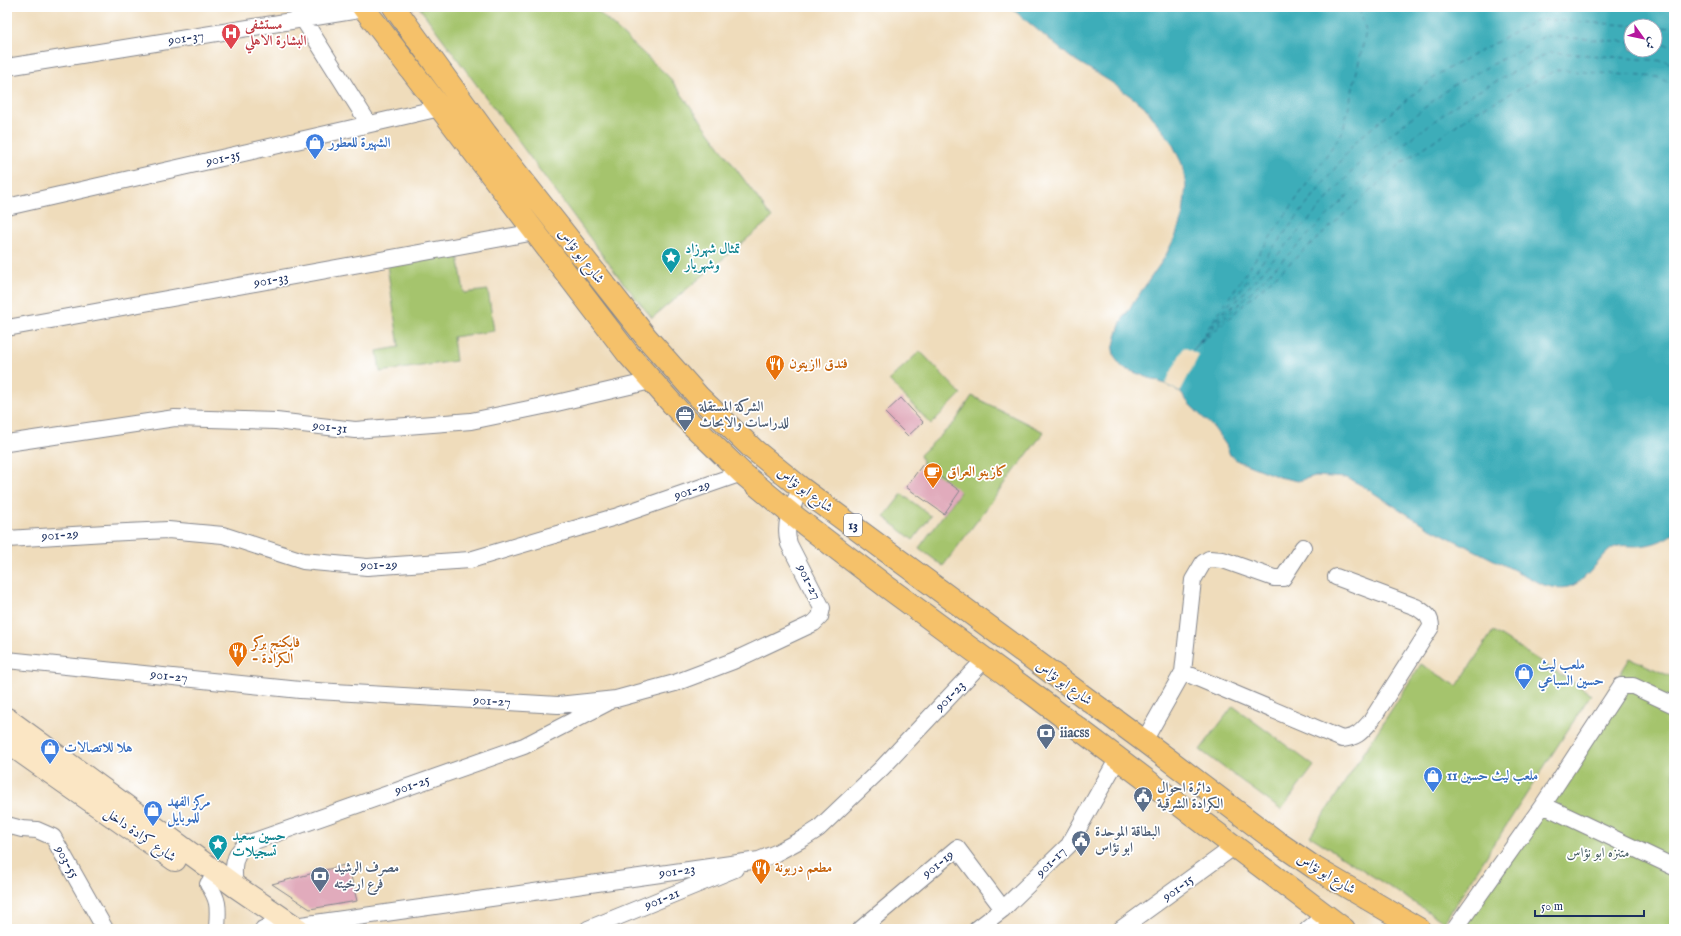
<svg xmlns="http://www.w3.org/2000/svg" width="1681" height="936" viewBox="0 0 1681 936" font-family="'IM FELL English',Amiri,serif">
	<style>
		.green { fill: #a5c46d; stroke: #607a66 }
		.water { fill: #3dadb9; stroke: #2c6e8c; fill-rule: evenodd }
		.pier { fill: #efdcbb }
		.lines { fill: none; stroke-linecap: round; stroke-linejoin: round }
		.ferry { stroke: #296182; stroke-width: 1; stroke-dasharray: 5 4; stroke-linecap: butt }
		.building { fill: #e1abbc }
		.street-casing { stroke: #85868c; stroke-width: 18 }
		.secondary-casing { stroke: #85868c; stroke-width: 24 }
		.primary-casing { stroke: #85868c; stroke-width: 24 }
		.street { stroke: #fff; stroke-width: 16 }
		.secondary { stroke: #fbe6c4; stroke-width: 22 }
		.primary { stroke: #f5c16b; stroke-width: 22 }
		.labels { text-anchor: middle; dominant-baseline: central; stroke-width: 3.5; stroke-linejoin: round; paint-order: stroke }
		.shield { fill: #fff; stroke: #5f6d8e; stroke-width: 1 }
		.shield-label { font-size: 13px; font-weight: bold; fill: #1b2f5e }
		.health-label { font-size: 14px; font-weight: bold; fill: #be3a42; stroke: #fff; text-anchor: start }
		.street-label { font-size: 14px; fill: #1b2f5e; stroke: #fff }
		.shop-label { font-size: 14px; font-weight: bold; fill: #366cbe; stroke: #fff; text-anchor: start }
		.culture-label { font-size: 14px; font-weight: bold; fill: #0d838f; stroke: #fff; text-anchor: start }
		.food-label { font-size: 14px; font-weight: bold; fill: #c56008; stroke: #fff; text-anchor: start }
		.service-label { font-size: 14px; font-weight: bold; fill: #4e5e75; stroke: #fff; text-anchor: start }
		.park-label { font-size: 14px; fill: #445c62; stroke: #fff }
	</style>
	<rect width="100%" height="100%" fill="#fff"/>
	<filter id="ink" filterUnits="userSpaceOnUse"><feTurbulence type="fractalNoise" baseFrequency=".025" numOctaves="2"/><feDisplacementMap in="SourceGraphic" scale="8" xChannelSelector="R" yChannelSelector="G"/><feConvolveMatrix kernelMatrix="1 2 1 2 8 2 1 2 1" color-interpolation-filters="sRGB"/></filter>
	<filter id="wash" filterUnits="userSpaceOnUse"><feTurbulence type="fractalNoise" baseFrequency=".012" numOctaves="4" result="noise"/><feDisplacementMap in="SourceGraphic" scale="16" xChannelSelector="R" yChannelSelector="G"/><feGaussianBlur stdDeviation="0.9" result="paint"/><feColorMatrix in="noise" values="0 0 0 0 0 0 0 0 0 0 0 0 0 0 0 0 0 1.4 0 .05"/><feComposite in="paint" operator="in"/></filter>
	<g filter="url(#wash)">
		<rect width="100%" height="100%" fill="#efdcbb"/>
		<path class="green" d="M419,7h174l76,70 103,141 -120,100 -34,-42z
			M458,254l6,39 24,-3 6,41 -41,6 3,24 -76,11 -3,-21 22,-4 -12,-82z
			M920,351l41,43 -30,30 -42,-44z
			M972,396l72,36 -101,134 -24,-18 41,-56 -37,-28 -3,-9 35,-33z
			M902,494l29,22 -18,24 -29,-23z
			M1493,631l98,63 -147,228 -134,-86 111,-172 36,22z
			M1630,658l44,20v251h-205l-5,-2z
			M1233,706l81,60 -33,44 -81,-60z"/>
		<path class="water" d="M1010,7h664v526c-12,9 -25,13 -40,13 -5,0 -11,-1 -16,0 -6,1 -13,8 -17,13 -18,21 -27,35 -57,26l-118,-59 -65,-41 -14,-7 -32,-2 -17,5 -19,-4 -41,-16 -8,-6 -4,-10 -12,-17 -24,-23 -10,-13 -15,-8 -42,-16 -8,-10 -2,-8 3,-13 5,-15 8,-13 36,-52 11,-22 7,-21 3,-28 -4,-22 -10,-21 -28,-37 -33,-24 -41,-25zM1631,26h24v24h-24z"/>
		<path class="pier" d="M1184,347l15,8 -19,37 -15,-8z"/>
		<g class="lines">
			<path class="ferry" d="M1655,27l19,1
				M1655,44l19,2
				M1200,342l172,-193 80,-63 93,-50 86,6
				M1198,343l145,-212 23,-99 -7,-25
				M1201,343l198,-178 76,-53 81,-42 101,7 17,8
				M1195,348l162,-208 83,-67 99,-54 102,7
				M1192,351l194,-194 78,-58 86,-47 115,9 9,4"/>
		</g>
		<g id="blocks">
			<path class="building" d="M901,398l22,24 -15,14 -23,-23z
				M923,464l37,27 -16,23 -38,-27z
				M348,864l9,37 -47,8 -38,-25z"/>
		</g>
	</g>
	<g filter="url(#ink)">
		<use href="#blocks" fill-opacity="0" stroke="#85868c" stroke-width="1"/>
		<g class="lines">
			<g class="street-casing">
				<path id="street" d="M303,19l66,105
					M7,67l358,-58
					M7,207l433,-99
					M7,328l528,-96
					M7,443l168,-25 101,3 79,9 116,-9 77,-16 103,-24
					M7,539l99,-6 62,-3 55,5 80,26 64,6 103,-7 145,-43 127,-44
					M7,660l293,30 258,15 58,-6 59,-16 58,-22 81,-38 6,-6 2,-9 -33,-64c-6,-21 3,-37 12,-56
					M1183,672l159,67c16,-2 19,-7 29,-18l60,-94c0,-11 -6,-14 -15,-20l-80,-30
					M1144,741l39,-69 10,-92 10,-17 6,-4 14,1 51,18h9l20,-31
					M1543,805l131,62
					M7,825l15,4 15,1 16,7 52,92
					M208,884c12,18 10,24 9,45
					M235,886c-2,-16 -3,-31 11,-42l278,-98 83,-43
					M294,926l465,-66 17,-7 28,-15 14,-9 64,-61 103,-109
					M263,929l7,-2
					M588,929l147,-60
					M861,929l96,-81 46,61
					M977,929l26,-20 66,-64 49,-87
					M1121,929l114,-83
					M1308,929l18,-14
					M1455,929l88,-124 78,-119h12l41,19"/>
			</g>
			<g class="secondary-casing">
				<path id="secondary" d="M7,719l228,167 63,43
					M7,742l168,118"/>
			</g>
			<g class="primary-casing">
				<path id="primary" d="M363,7l265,347 56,63 58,56 48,40 97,74 151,111 306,231
					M394,7l92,127 160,203 53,60 54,52 48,39 343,253 133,101 38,26 104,61"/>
			</g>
			<use href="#street" class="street"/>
			<use href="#secondary" class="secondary"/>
			<use href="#primary" class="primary"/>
		</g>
	</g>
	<defs>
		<g id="hospital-pin" transform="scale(1)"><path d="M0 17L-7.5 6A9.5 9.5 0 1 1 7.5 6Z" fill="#e0444e" stroke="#fff"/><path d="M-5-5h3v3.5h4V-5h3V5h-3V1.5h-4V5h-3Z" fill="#fff"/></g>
		<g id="shop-pin" transform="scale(1)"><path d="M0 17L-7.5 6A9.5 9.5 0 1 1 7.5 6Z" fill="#3f7fe0" stroke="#fff"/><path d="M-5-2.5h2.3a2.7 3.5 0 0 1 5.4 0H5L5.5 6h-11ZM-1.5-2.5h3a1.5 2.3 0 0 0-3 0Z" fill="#fff"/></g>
		<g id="sight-pin" transform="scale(1)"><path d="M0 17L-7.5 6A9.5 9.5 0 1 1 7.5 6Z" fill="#0f9aa8" stroke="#fff"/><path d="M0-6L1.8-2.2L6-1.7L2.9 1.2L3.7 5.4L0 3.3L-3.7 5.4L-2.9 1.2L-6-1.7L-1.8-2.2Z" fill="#fff"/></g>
		<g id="restaurant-pin" transform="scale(1)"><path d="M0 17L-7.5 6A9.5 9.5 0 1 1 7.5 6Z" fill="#e8710a" stroke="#fff"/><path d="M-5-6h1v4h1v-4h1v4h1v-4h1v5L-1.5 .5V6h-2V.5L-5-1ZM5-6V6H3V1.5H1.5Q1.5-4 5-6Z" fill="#fff"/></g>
		<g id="office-pin" transform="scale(1)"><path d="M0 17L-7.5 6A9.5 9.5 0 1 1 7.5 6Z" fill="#5c6f8a" stroke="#fff"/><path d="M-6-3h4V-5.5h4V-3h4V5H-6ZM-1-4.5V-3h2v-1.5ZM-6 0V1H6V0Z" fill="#fff"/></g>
		<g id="cafe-pin" transform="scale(1)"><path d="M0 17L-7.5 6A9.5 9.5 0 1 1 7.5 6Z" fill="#e8710a" stroke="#fff"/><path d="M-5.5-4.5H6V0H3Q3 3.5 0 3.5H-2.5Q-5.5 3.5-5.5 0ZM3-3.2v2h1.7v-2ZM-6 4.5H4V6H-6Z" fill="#fff"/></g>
		<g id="bank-pin" transform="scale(1)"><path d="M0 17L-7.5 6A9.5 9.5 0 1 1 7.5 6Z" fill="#5c6f8a" stroke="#fff"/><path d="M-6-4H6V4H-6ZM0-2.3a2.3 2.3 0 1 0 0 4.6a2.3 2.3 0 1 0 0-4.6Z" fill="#fff"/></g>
		<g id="civic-pin" transform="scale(1)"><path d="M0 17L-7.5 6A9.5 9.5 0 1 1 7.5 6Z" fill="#5c6f8a" stroke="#fff"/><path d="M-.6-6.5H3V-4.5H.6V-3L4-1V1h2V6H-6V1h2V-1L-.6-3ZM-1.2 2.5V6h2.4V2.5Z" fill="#fff"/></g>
	</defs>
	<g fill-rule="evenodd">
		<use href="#hospital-pin" x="231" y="33"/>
		<use href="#shop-pin" x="315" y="143"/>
		<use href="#sight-pin" x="671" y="257"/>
		<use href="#restaurant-pin" x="775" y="364"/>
		<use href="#office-pin" x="685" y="415"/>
		<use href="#cafe-pin" x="933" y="472"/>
		<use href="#restaurant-pin" x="238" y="651"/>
		<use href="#shop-pin" x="1524" y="673"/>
		<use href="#bank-pin" x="1046" y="733"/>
		<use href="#shop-pin" x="50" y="748"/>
		<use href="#shop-pin" x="1433" y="776"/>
		<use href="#civic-pin" x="1143" y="796"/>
		<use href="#shop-pin" x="153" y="810"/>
		<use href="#civic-pin" x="1081" y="840"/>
		<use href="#sight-pin" x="218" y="844"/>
		<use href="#restaurant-pin" x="761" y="868"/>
		<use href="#bank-pin" x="320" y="876"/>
	</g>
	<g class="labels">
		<rect class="shield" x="844" y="514" width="18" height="22" rx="3"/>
		<g class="shield-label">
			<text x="853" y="525">13</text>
		</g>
		<g class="health-label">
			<text x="245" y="25">مستشفى<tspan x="245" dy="16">البشارة الاهلي</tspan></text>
		</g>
		<g class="street-label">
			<text transform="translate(186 38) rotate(-9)">901-37</text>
			<text transform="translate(223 158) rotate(-13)">901-35</text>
			<text transform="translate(581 256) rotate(52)">شارع ابو نؤاس</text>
			<text transform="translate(271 280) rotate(-10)">901-33</text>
			<text transform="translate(330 427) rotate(6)">901-31</text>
			<text transform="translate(692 490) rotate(-19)">901-29</text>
			<text transform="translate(805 490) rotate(37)">شارع ابو نؤاس</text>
			<text transform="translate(60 535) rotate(-4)">901-29</text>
			<text transform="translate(379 565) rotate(-1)">901-29</text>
			<text transform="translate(809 582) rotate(63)">901-27</text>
			<text transform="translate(169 676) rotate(6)">901-27</text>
			<text transform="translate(1064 683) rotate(36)">شارع ابو نؤاس</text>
			<text transform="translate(950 696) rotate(-46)">901-23</text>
			<text transform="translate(492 701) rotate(3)">901-27</text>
			<text transform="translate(412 785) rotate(-19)">901-25</text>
			<text transform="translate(140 835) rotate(35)">شارع كرادة داخل</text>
			<text transform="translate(67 862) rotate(61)">903-55</text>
			<text transform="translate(1051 862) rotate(-45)">901-17</text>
			<text transform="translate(938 864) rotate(-39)">901-19</text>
			<text transform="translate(677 871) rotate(-8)">901-23</text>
			<text transform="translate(1326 874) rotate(31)">شارع ابو نؤاس</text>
			<text transform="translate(1178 888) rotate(-36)">901-15</text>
			<text transform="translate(662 899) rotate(-22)">901-21</text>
		</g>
		<g class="shop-label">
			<text x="329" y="143">الشهيرة للعطور</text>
			<text x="1538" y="665">ملعب ليث<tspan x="1538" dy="16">حسين السباعي</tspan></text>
			<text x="64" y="748">هلا للاتصالات</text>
			<text x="1447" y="776">ملعب ليث حسين 11</text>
			<text x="167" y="802">مركز الفهد<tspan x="167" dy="16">للموبايل</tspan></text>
		</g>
		<g class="culture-label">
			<text x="685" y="249">تمثال شهرزاد<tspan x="685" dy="16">وشهريار</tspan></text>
			<text x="232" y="836">حسين سعيد<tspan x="232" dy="16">تسجيلات</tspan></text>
		</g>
		<g class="food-label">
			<text x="789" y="364">فندق اازيتون</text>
			<text x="947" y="472">كازينو العراق</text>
			<text x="252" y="643">فايكنج بركر<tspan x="252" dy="16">- الكرادة</tspan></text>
			<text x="775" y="868">مطعم دربونة</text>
		</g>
		<g class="service-label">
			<text x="699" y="407">الشركة المستقلة<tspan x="699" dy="16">للدراسات والابحاث</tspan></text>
			<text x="1060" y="733">iiacss</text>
			<text x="1157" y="788">دائرة احوال<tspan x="1157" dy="16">الكرادة الشرقية</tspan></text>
			<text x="1095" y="832">البطاقة الموحدة<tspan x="1095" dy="16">ابو نؤاس</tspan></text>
			<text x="334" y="868">مصرف الرشيد<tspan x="334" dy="16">فرع ارخيته</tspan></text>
		</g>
		<g class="park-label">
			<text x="1598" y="853">متنزه ابو نؤاس</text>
		</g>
	</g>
	<rect width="1681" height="936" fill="none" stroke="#fff" stroke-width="24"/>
	<g transform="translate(1643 38) rotate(123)"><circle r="19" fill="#ffffff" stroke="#a4acbf"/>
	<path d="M0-3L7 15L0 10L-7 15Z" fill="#b5179e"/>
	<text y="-6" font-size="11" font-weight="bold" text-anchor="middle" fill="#1b2f5e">ش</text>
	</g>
	<path d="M1535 910v6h109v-6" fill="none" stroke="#1b2f5e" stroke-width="2"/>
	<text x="1541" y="910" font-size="12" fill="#1b2f5e" stroke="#ffffff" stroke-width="3" paint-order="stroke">50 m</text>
</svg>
